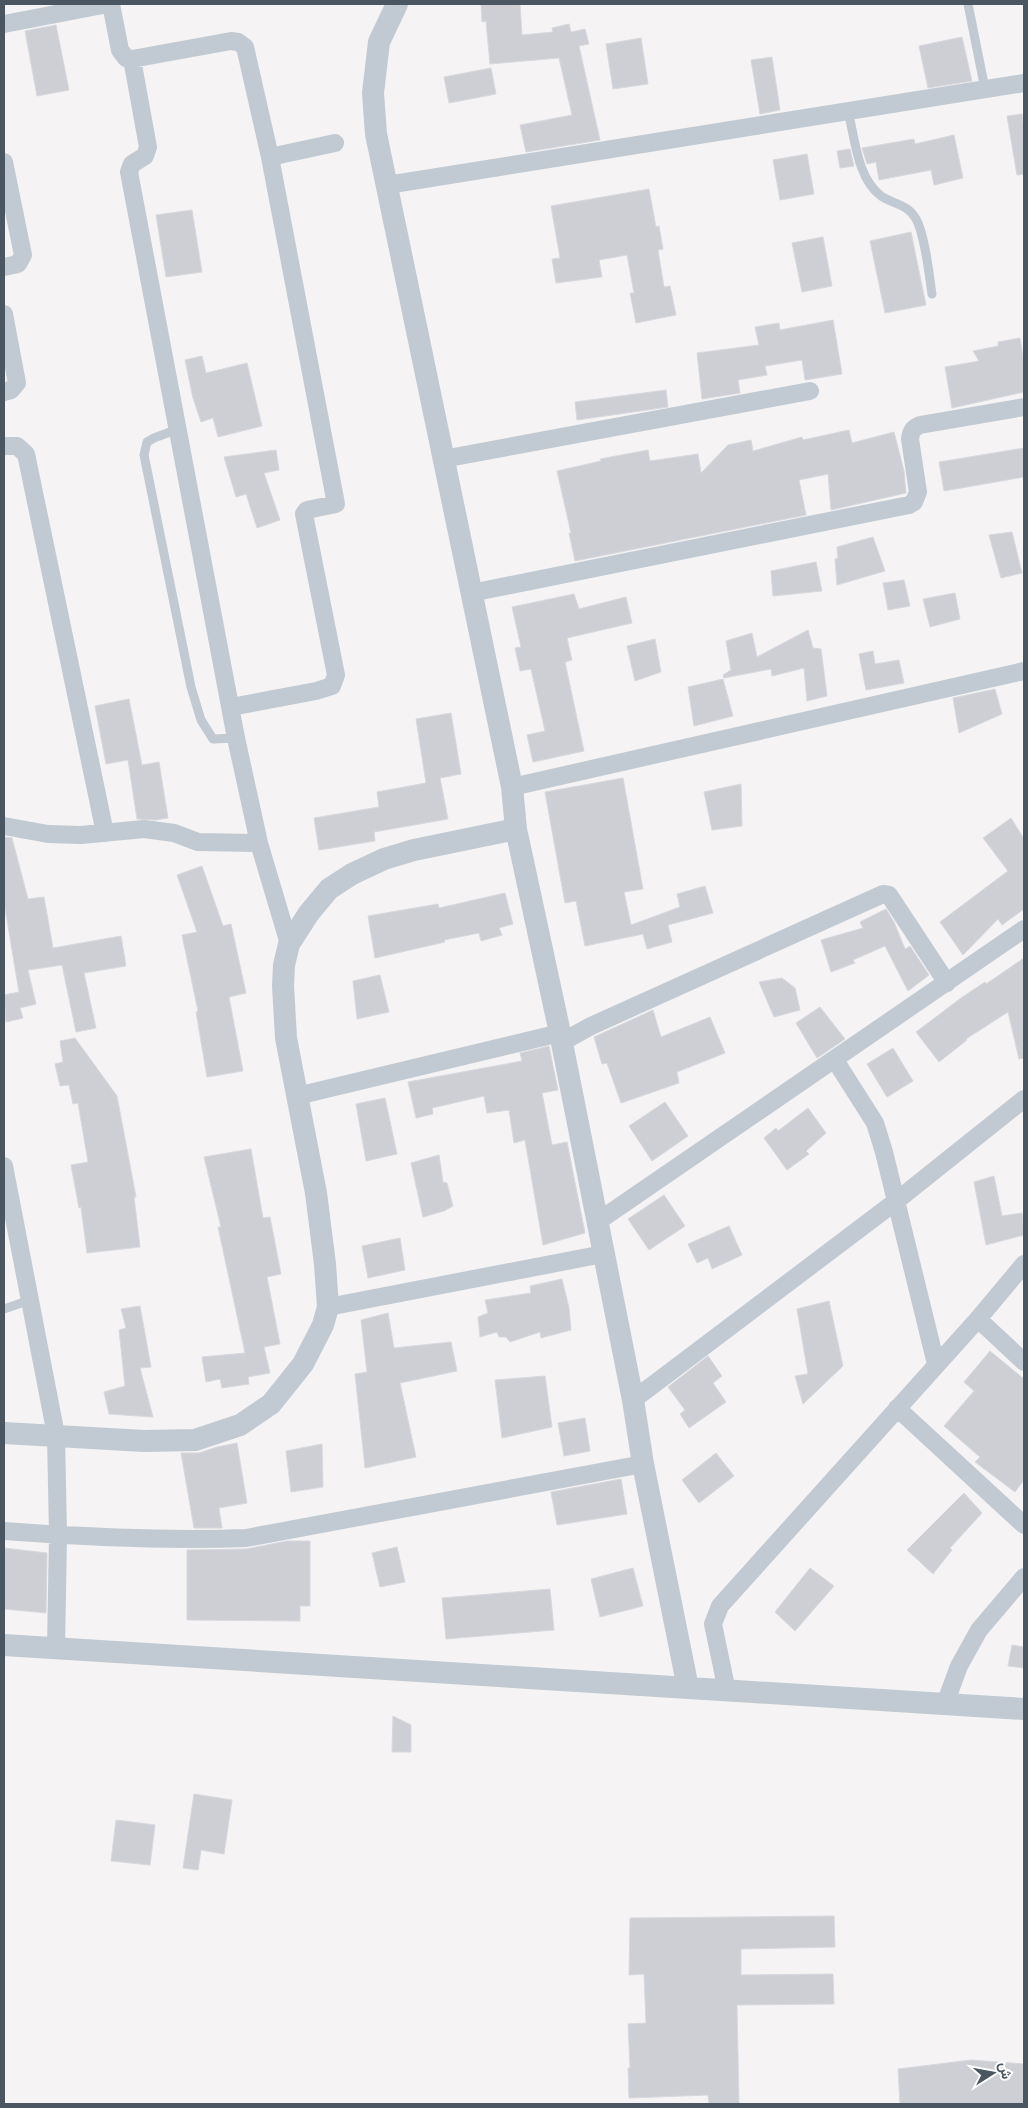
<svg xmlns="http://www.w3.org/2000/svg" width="1028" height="2108" viewBox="0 0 1028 2108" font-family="'Alegreya Sans',Vazirmatn,sans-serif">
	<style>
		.building { fill: #cdcfd5; stroke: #d7d9de }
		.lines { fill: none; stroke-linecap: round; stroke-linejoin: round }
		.service { stroke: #c1cad2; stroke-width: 9 }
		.minor { stroke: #c1cad2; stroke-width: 18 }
		.tertiary { stroke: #c1cad2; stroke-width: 22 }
	</style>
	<rect width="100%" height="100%" fill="#f5f3f3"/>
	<path class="building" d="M481,4h39l2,31 31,-3 -1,-4 17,-4 2,8 14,-3 4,15 -10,2 21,94 -74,12 -6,-27 52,-10 -13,-57 -69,6 -4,-43 -4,1z
		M56,25l13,65 -32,6 -12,-65z
		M962,37l10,44 -44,7 -9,-42z
		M641,38l7,46 -35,5 -7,-45z
		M772,57l8,53 -20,4 -9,-54z
		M491,68l5,26 -47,9 -5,-26z
		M1022,114l2,15v45l-7,1 -10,-59z
		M954,135l9,43 -29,7 -3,-15 -52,10 -3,-18 -9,2 -5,-16 52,-9 1,5z
		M850,149l4,17 -14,2 -3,-17z
		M807,154l7,40 -34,6 -7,-40z
		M649,189l7,38 3,-1 4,23 -5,1 6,37 6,-1 6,29 -40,8 -6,-30h4l-7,-38 -28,5 3,17 -46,6 -4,-24 8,-1 -9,-52z
		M192,210l10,62 -36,5 -10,-62z
		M911,232l15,73 -41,8 -15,-72z
		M823,237l9,49 -30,6 -10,-49z
		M833,320l9,54 -37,6 -3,-20 -37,6 2,9 -29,5 2,13 -38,6 -5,-46 62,-8 -4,-18 24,-4 1,7z
		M1020,338l4,26v28l-72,16 -7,-41 34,-6 -6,-10 25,-5v-4z
		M202,356l4,17 41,-10 15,63 -44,11 -5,-19 -12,4 -8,-24 -8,-38z
		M666,390l2,17 -91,13 -2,-18z
		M849,430l3,13 42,-11 10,39 2,22 -75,17 -3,-36 -29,6 7,35 -231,46 -6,-28h2l-14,-62 44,-10 -1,-2 48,-9 2,11 48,-7 3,19 27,-28 23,-5 2,11 49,-14 1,3z
		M1024,448v29l-80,14 -5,-29z
		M276,450l3,20 -15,3 16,47 -23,8 -11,-34 -10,3 -12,-40z
		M1012,532l10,41 -21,5 -12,-43z
		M873,537l12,34 -48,14 -2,-26 3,-1 -1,-11z
		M816,562l6,29 -49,5 -2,-25z
		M904,580l6,26 -22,4 -5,-27z
		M955,593l5,26 -30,8 -7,-28z
		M574,594l5,15 47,-12 6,26 -65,15 5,22 -7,2 19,89 -51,11 -6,-27 18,-4 -14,-62 -11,2 -5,-23 6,-1 -9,-40z
		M808,630l5,18 8,1 6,47 -20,5 -3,-33 -32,8 -1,-7 -47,9 -1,-3 8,-5 -5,-29 26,-8 5,24z
		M655,639l6,33 -26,9 -8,-35z
		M873,651l2,13 24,-4 5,23 -38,7 -7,-36z
		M723,679l10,37 -39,10 -6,-39z
		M995,689l7,25 -43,19 -6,-35z
		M129,699l13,66 17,-3 9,56 -13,2 -18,-1 -9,-59 -22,4 -11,-58z
		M451,713l10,61 -21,4 8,41 -74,13 1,9 -56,9 -5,-32 65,-11 -2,-15 49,-9 -10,-64z
		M623,778l20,111 -19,3 7,33 49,-18 -3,-13 28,-8 8,27 -45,12 4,17 -25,7 -4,-15 -58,12 -9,-45 -11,2 -20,-111z
		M741,784l1,42 -30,4 -8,-38z
		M1011,818l13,21v70l-22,16 -4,-6 -35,36 -23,-33 68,-51 -25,-33z
		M4,837l8,1 16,61 16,-2 9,51 68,-12 5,30 -42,7 12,55 -20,4 -14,-67 -34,5 8,34 -16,4 3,10 -17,4 -2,-27 15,-3 -15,-90z
		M202,866l21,60 8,-2 15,69 -17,4 14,74 -36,6 -11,-65 2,-1 -16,-76 15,-3 -20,-57z
		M505,893l8,31 -14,4 3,7 -21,6 -2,-8 -35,7 1,2 -70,16 -7,-42 70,-12 1,4z
		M886,909l8,13 11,27 5,-3 19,29 -21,16 -23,-45 -32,14 2,3 -24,9 -10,-32 42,-12 -3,-6z
		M1024,958v100l-5,1 -11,-47 -42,27 1,1 -28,22 -23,-30 45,-34 24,-16 1,2z
		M380,975l9,37 -32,7 -4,-38z
		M782,978l13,10 5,22 -26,7 -15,-35z
		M820,1007l25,32 -28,19 -21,-35z
		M653,1010l8,27 49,-20 15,36 -48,19 2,11 -58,20 -14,-40 -5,1 -8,-27z
		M75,1038l42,58 19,101h-2l6,50 -53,6 -6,-46 -2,1 -8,-43 17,-3 -10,-59 -5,1 -4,-19 -9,1 -5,-22 8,-2 -3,-21z
		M549,1046l9,44 -16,3 10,52 15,-3 18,91 -42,12 -18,-105 -11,3 -5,-33 -22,3 -3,-17 -52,12 1,6 -17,4 -8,-36 114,-21 -2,-8z
		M893,1048l20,33 -26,16 -20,-33z
		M385,1098l12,56 -31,7 -10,-57z
		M665,1102l23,34 -36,25 -23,-35z
		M808,1108l18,25 -20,18 3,3 -22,16 -23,-32 12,-10 2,3z
		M251,1149l12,69 7,-1 11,57 -14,3 13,67 -16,3 6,26 -22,4 1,7 -27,4 -2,-9 -14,3 -4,-25 43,-4 -27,-126h3l-17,-70z
		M439,1155l4,27 4,1 6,23 -9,5 -21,6 -12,-54z
		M994,1176l8,40 20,-3 2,22 -38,10 -12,-63z
		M664,1195l21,31 -36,24 -21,-31z
		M729,1226l13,29 -30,14 -4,-11 -11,5 -9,-19z
		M400,1238l5,32 -37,8 -6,-32z
		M562,1279l7,29 2,22 -30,8 -1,-6 -30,10 -4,-5h-7l-2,-5 -17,5 -2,-20 10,-4 -3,-13 46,-7 -1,-7z
		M829,1301l14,65 -40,38 -8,-28 13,-2 -11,-65z
		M140,1306l11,61 -11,1 13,49 -44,-3 -5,-22 21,-6 -6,-56 7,-2 -5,-19z
		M388,1313l6,35 57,-6 6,29 -57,12 16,74 -51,11 -10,-94 12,-2 -6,-52z
		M990,1351l34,28v101l-9,12 -40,-30 5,-5 -36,-31 30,-35 -10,-9z
		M708,1356l14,20 -9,7 13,19 -37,26 -9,-14 5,-4 -17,-23z
		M545,1376l7,51 -50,11 -7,-58z
		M585,1418l5,33 -26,5 -6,-33z
		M237,1443l10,60 -28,5 3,20h-28l-13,-75h18l18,-6z
		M322,1444l1,43 -32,5 -5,-41z
		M716,1453l18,23 -35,27 -17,-23z
		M621,1479l6,35 -70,11 -6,-33z
		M964,1493l18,20 -32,35 2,2 -19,24 -26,-24z
		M287,1541h23v65h-10v15l-113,-1v-70l59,-1z
		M397,1547l8,35 -25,5 -8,-34z
		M4,1548l43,5 -1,60 -42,-4z
		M633,1568l10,38 -43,11 -9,-38z
		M810,1568l24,18 -39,45 -20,-19z
		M550,1589l4,41 -108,9 -4,-41z
		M1012,1645l12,2v21l-16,-2z
		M393,1716l18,9v27h-19z
		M194,1794l38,6 -8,54 -23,-4 -3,20 -15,-2z
		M116,1820l39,5 -5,40 -39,-4z
		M834,1916l1,31 -94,2v26l92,-1 1,30 -97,1 2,99h-30l-1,-9 -79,3 -1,-30h2l-2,-44 18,-1 -2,-49 -15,1 1,-57z
		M971,2060l53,4v40h-124l-2,-35z"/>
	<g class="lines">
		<path class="service" d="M968,4l17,85
			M848,111c7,27 9,67 33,85 12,8 27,8 35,23 9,16 13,55 16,75
			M178,429l-24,9 -7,4 -3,13 47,232 10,33 12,19 23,-1
			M4,1309l26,-9"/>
		<path class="minor" d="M111,4l9,46 6,8 6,1 99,-18 7,1 7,5 25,110 66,347 -29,6 -3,4 32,161 -4,11 -16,5 -85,16
			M4,24l104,-20
			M132,59l16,88 -3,9 -13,8 -3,8 107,566 23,105 30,101
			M270,157l65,-14
			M4,162l19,93 -5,9 -14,3
			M387,185l637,-102
			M4,314l13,69 -6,7 -7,2
			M4,446h13l9,8 79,379
			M443,459l367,-68
			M471,593l438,-88 5,-3 4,-10 -8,-53c1,-8 3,-11 10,-14l104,-18
			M512,787l512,-116
			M4,826l44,8 33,1 63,-6 30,4 24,9 61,1
			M562,1042l29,-16 292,-132 6,1 58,88
			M835,1060l40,63 9,29 52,212
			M297,1096l263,-63
			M4,1166l52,269 2,100 -2,113
			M597,1222l427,-293
			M328,1307l275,-53
			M978,1319l46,43
			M633,1400l262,-198 129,-103
			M897,1408l127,117
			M4,1531c80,6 161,10 242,7l397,-74
			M727,1691l-14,-67 7,-18 258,-287 46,-55
			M945,1704l14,-38 20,-36 45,-53"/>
		<path class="tertiary" d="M397,4l-18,38 -6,51 3,41 136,653 4,42 44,204 73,367 10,64 45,224
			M4,1433l140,8 51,-1 45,-15 31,-21 32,-40 20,-39 5,-18 -3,-43 -9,-71 -30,-155 -3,-52 1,-21 5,-21 20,-31 20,-24 23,-15 32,-15 30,-9 102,-21
			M4,1645l1020,64"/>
	</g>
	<rect width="1028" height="2108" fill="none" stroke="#4a5661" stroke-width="10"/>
	<g transform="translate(993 2073) rotate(79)" stroke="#ffffff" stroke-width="4" paint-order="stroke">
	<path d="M0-4L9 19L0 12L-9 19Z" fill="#4a5661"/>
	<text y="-8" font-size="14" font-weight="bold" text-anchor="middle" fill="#4a5661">ش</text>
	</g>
</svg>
